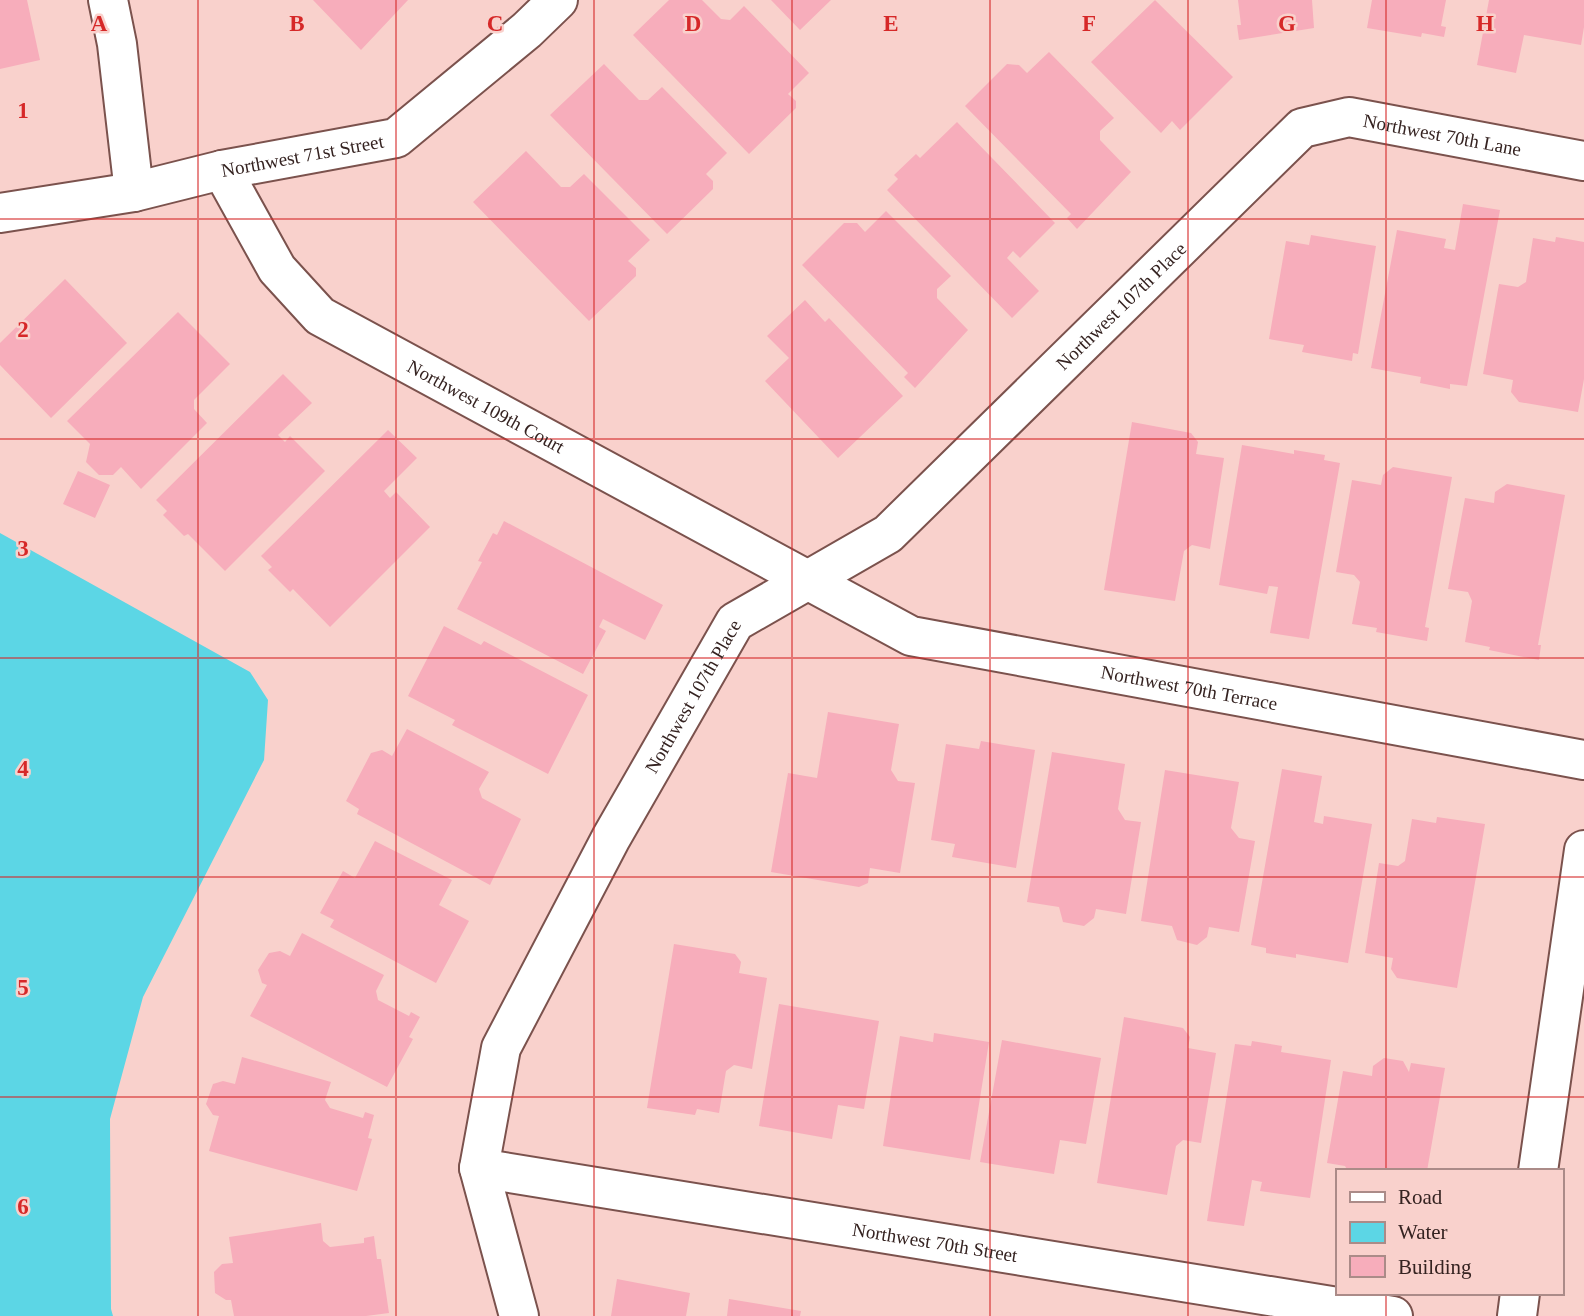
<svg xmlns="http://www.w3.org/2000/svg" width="1584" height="1316" viewBox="0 0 1584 1316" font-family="Georgia,serif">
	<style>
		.water { fill: #5cd6e5 }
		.building { fill: #f7adbb }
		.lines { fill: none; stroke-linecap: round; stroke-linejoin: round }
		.minor-casing { stroke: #7b524d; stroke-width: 42 }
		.minor { stroke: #fff; stroke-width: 38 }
		.grid { fill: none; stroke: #d62828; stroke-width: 2; stroke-opacity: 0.55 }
		.labels { text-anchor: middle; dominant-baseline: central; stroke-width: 5; stroke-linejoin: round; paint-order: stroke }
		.street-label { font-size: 19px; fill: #352321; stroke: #f9d1cc }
		.grid-label { font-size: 23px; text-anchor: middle; font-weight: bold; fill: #d62828; stroke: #f9d1cc; stroke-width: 5; stroke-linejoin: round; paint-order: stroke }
	</style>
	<rect width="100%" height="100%" fill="#f9d1cc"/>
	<path class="water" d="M0,533l250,139 18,28 -4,60 -121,237 -33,122 1,190 2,7h-113z"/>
	<path class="building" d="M0,0h27l13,60 -40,9z
		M313,0h95l-47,50z
		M669,0h33l19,19 9,1 14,-14 65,67 -21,21 8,7v7l-47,46 -116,-119z
		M771,0h60l-31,30z
		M1155,0l78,77 -53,53 -8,-9 -11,12 -70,-71z
		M1238,0h74l2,28 -75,12 -2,-15h4z
		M1372,0h74l-5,26 5,1 -2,10 -22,-4 -1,4 -54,-9z
		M1489,0h95v27l-3,18 -57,-10 -8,38 -39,-8z
		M1049,52l65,66 -14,13v9l31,32 -54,57 -10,-11 4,-4 -106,-108 42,-42 12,1 8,8z
		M604,64l35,36h9l14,-13 65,66 -21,21 7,7v8l-46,45 -117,-119z
		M957,122l98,101 -35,35 -7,-7 -6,7 32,33 -27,27 -125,-128 11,-11 -4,-4 22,-21 4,4z
		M526,151l35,36h9l14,-13 66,66 -22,21 8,7v8l-47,45 -116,-119z
		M1463,204l37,6 -33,176 -17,-2v5l-30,-6 1,-6 -50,-9 26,-138 49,9 -2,9 11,2z
		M886,211l65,65 -14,13v9l31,32 -53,58 -11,-11 4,-4 -106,-108 42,-42h13l8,9z
		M1311,235l65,11 -18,108 -5,-1 -1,8 -50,-9 2,-7 -35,-6 17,-98 23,4z
		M1556,237l28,5v137l-6,33 -59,-10 -8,-10 2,-12 -30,-6 16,-90 19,3 8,-5 7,-44 22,4z
		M65,279l62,64 -76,75 -51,-53v-22z
		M805,300l20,22 4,-4 74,78 -65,62 -73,-77 24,-23 -22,-22z
		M178,312l52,52 -36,36v9l13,14 -66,66 -20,-22 -8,8h-14l-13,-13 4,-18 -23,-23z
		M283,374l29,29 -34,32 7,7 5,-6 35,35 -100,100 -37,-37 -4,2 -21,-21 4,-4 -11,-11z
		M1132,422l59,11 7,9 -2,12 28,4 -14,91 -18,-4 -8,6 -9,50 -71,-11z
		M388,430l29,28 -33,33 6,7 6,-6 34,35 -100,100 -37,-38 -3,3 -22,-22 4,-3 -11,-11z
		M1242,445l52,9v-4l31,5 -1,5 16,3 -31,176 -39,-6 8,-46 -9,-1 -2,8 -48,-9z
		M1393,467l59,10 -27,150 4,1 -2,13 -51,-9 1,-4 -25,-4 8,-42 -6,-7 -18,-3 16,-92 29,5 2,-10z
		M78,471l32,14 -15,33 -32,-14z
		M1507,484l58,11 -27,150h3l-2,15 -50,-10 1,-3 -25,-5 7,-41 -4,-9 -20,-3 17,-91 29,5 1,-11z
		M504,521l159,84 -18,35 -42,-21 -4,8 7,4 -23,43 -126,-65 25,-47 -4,-1 15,-28 4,2z
		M444,626l37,19 3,-4 104,54 -40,79 -96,-49 3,-5 -47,-24z
		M828,712l71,12 -8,46 7,11 17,2 -15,90 -30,-5 -2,15 -9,4 -88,-15 17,-99 29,5z
		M407,729l82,43 -10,17 3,9 39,21 -31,66 -133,-71 2,-5 -13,-8 25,-48 11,-3 10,6z
		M981,741l54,9 -19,118 -64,-11 3,-13 -24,-4 15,-96 33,5z
		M1052,752l73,12 -7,45 7,11 16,2 -15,92 -30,-5 -2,9 -10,8 -21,-4 -4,-15 -32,-5z
		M1282,769l40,7 -8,46 9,2 1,-8 48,8 -24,139 -52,-9v4l-30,-5v-5l-15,-3z
		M1165,770l74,12 -8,46 8,10 16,3 -16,91 -30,-5 -2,10 -10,8 -20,-5 -5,-14 -31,-5z
		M1437,817l48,7 -28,164 -60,-10 -6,-9 2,-11 -28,-5 14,-90 19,3 7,-5 7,-42 24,4z
		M375,841l77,39 -13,25 30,16 -33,62 -106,-56 4,-7 -14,-7 23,-42 12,7z
		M302,933l82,42 -8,16 2,9 31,16 2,-4 9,5 -11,20 4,2 -26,48 -137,-71 17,-31 -5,-2 -4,-13 11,-17 11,-2 10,5z
		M674,944l61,10 6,8 -2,11 28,5 -15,91 -18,-4 -8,6 -7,42 -22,-4 -2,6 -48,-7z
		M779,1004l100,17 -15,88 -26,-4 -6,34 -73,-13z
		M1124,1017l59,11 7,9 -2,11 28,5 -15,90 -18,-3 -7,6 -9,49 -70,-12z
		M934,1033l55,9 -19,118 -87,-14 17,-110 33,6z
		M1002,1040l99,18 -15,86 -26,-4 -6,34 -74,-12z
		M1252,1041l30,5 -1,6 50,8 -21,138 -50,-7 2,-9 -10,-2 -8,46 -37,-5 28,-177 16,2z
		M242,1057l89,25 -6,18 5,8 33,10 2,-6 9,3 -6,23 4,1 -15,52 -148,-40 10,-35 -6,-1 -7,-11 7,-20 10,-3 12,3z
		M1384,1058l19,3 6,11 2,-9 34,5 -18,103h-79l-3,-5 -18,-3 16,-92 29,5 1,-10z
		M321,1223l2,18 7,6 34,-4v-5l10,-2 3,23h4l8,54 -23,3h-132l-3,-16h-5l-11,-7 -1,-21 8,-8 11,-1 -4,-26z
		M617,1279l73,14 -4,23h-75z
		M729,1299l72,12 -1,5h-73z"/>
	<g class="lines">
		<g class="minor-casing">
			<g id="minor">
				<path d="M108,0l9,44 17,148"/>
				<path id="s1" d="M222,170l55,99 43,47 591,320 673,124"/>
				<path id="s2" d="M0,213l134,-21 88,-22 174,-32 131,-108 31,-30"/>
				<path id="s3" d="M479,1168l914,148"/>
				<path d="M1538,1171l46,-321"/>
				<path id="s4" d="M519,1316l-40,-148 22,-120 110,-210 124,-216 153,-88 414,-406 47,-11 235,44"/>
				<path d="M1517,1316l3,-23"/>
			</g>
		</g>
		<use href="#minor" class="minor"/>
	</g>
	<path class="grid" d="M198,0v1316M396,0v1316M594,0v1316M792,0v1316M990,0v1316M1188,0v1316M1386,0v1171M0,219h1584M0,439h1584M0,658h1584M0,877h1584M0,1097h1584M1386,1293v23"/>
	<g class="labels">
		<g class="street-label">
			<text stroke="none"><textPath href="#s4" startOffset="1661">Northwest 70th Lane</textPath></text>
			<text stroke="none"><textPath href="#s2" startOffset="308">Northwest 71st Street</textPath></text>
			<text stroke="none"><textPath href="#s4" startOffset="1264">Northwest 107th Place</textPath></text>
			<text stroke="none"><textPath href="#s1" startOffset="366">Northwest 109th Court</textPath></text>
			<text stroke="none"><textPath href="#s1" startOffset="1132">Northwest 70th Terrace</textPath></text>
			<text stroke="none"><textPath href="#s4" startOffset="676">Northwest 107th Place</textPath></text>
			<text stroke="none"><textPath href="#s3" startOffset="462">Northwest 70th Street</textPath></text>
		</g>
	</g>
	<g class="grid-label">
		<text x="99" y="31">A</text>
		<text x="297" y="31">B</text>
		<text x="495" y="31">C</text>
		<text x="693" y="31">D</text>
		<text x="891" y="31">E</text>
		<text x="1089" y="31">F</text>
		<text x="1287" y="31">G</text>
		<text x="1485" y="31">H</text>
		<text x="23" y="118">1</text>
		<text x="23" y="337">2</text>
		<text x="23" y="556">3</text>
		<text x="23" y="776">4</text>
		<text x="23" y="995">5</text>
		<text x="23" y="1214">6</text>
	</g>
	<rect x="1336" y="1169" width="228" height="126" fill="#f9d1cc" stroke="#ab8b88" stroke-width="2"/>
	<rect x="1350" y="1192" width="35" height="10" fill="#ffffff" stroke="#ab8b88" stroke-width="2"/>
	<text x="1398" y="1204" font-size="21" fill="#352321">Road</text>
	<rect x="1350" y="1222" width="35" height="21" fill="#5cd6e5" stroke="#ab8b88" stroke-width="2"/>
	<text x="1398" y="1239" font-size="21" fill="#352321">Water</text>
	<rect x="1350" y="1256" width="35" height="21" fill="#f7adbb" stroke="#ab8b88" stroke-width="2"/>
	<text x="1398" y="1274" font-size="21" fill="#352321">Building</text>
</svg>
